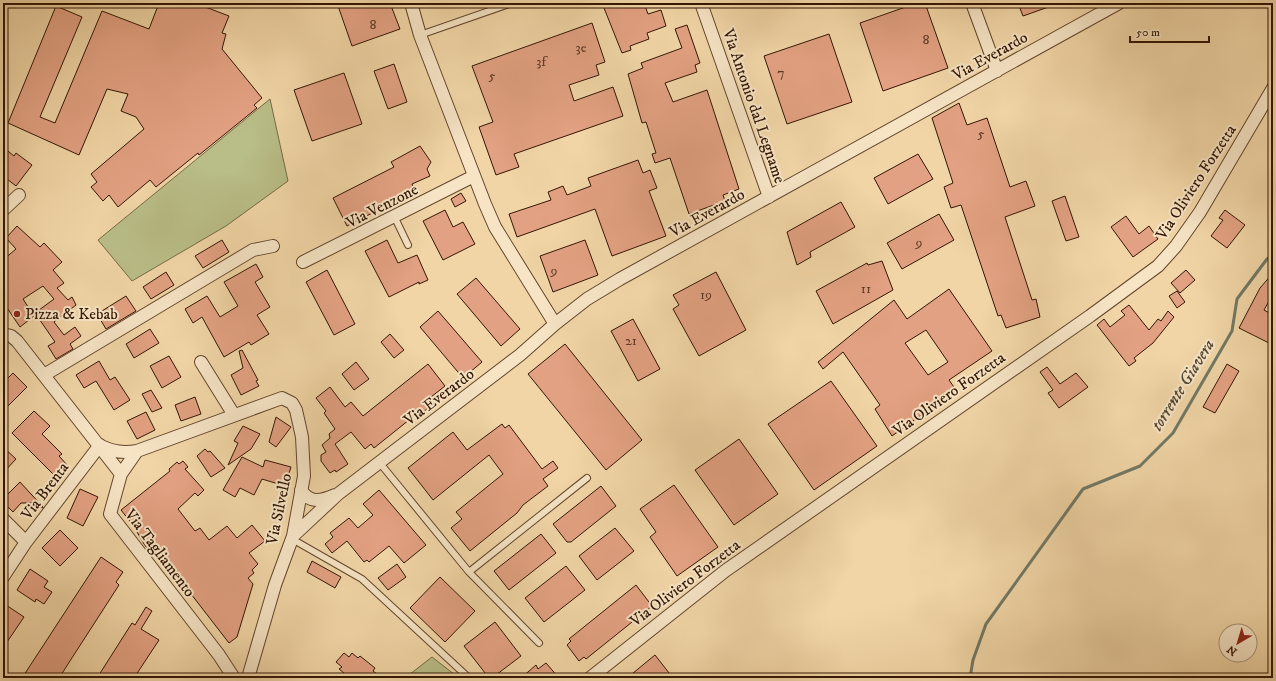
<svg xmlns="http://www.w3.org/2000/svg" width="1276" height="681" viewBox="0 0 1276 681" font-family="'IM FELL DW Pica',serif">
	<style>
		.green { fill: #b9bd87; stroke: #766a45 }
		.lines { fill: none; stroke-linecap: round; stroke-linejoin: round }
		.stream { stroke: #717865; stroke-width: 3 }
		.building { fill: #e2a182; stroke: #331603; fill-rule: evenodd }
		.lane-casing { stroke: #62462c; stroke-width: 8 }
		.street-casing { stroke: #62462c; stroke-width: 14 }
		.lane { stroke: #f6e4c5; stroke-width: 6 }
		.street { stroke: #f6e4c5; stroke-width: 12 }
		.poi-dot { fill: #8f2418; stroke: #f6e4c5; stroke-width: 1.5 }
		.labels { text-anchor: middle; dominant-baseline: central; stroke-width: 4; stroke-linejoin: round; paint-order: stroke }
		.number-label { font-size: 14px; fill: #5f3923 }
		.street-label { font-size: 16px; fill: #331603; stroke: #f6e4c5 }
		.poi-label { font-size: 16px; fill: #331603; stroke: #f6e4c5; text-anchor: start }
		.water-label { font-size: 17px; font-style: italic; fill: #524734; stroke: #f6e4c5 }
	</style>
	<rect width="100%" height="100%" fill="#f1d5a6"/>
	<filter id="stains"><feTurbulence type="fractalNoise" baseFrequency=".005" numOctaves="4"/><feColorMatrix values="0 0 0 0 .2 0 0 0 0 .09 0 0 0 0 .02 0 0 0 .5 -.17"/></filter>
	<radialGradient id="worn" r=".72"><stop offset=".6" stop-color="#630" stop-opacity="0"/><stop offset="1" stop-color="#630" stop-opacity=".3"/></radialGradient>
	<path class="green" d="M270,99l18,82 -62,45 -94,55 -34,-41z
		M432,657l27,21h-54z"/>
	<g class="lines">
		<path class="stream" d="M970,678l3,-18 13,-36 97,-135 57,-23 33,-33 59,-102 5,-32 30,-40 6,-4"/>
	</g>
	<path class="building" d="M159,3h36l34,13 -7,17 4,1 -4,15 40,49 -8,7 3,3 -58,47 -1,-2 -42,34 -6,-7 -32,27 -9,-12 -6,6 -12,-14 6,-5 -6,-8 53,-45 -8,-12 -15,-6 7,-17 -21,-5 -28,66 -71,-32 48,-117 26,11 -42,100 15,6 47,-112 47,18z
		M337,3h53l10,26 -48,17z
		M602,3h42l4,11 13,-4 5,16 -19,7 2,6 -19,7 1,4 -9,3z
		M917,3h8l23,65 -65,23 -23,-68z
		M1018,3h39v1l-34,12z
		M592,23l13,39 -9,3 3,10 -30,10 5,16 39,-14 10,29 -109,38 5,13 -23,8 -17,-48 14,-5 -21,-56z
		M687,25l13,38 -5,2 2,7 -32,11 8,19 34,-12 32,99 -16,6 2,6 -36,13 -19,-56 -15,5 -3,-9 4,-1 -10,-31 -4,1 -14,-49 15,-6 -2,-5 41,-15 -7,-19z
		M829,34l23,68 -65,22 -23,-68z
		M394,64l13,38 -19,7 -14,-38z
		M344,73l18,51 -50,17 -18,-51z
		M959,103l8,22 20,-7 23,69 16,-6 9,25 -30,11 27,83 4,-1 4,18 -34,11 -5,-13 -3,1 -37,-111 -10,3 -7,-21 9,-4 -21,-65z
		M420,146l11,16 -4,7 3,7 -18,8 3,7 -68,35 -14,-28 61,-31 -3,-5z
		M3,147l11,9 2,-3 16,12 -16,21 -13,-10z
		M918,154l15,25 -45,25 -14,-26z
		M638,160l5,13 7,-3 7,18 -8,3 17,45 -54,20 -17,-47 -78,28 -8,-23 42,-14 -3,-8 15,-6 4,9 24,-9 -3,-8z
		M461,193l5,8 -11,6 -4,-8z
		M1065,196l14,41 -13,4 -14,-40z
		M841,202l14,25 -45,25 1,5 -14,8 -10,-33z
		M445,210l8,17 10,-5 12,22 -32,16 -20,-39z
		M1225,210l20,15 -18,23 -16,-12 12,-16 -4,-2z
		M939,214l15,26 -52,29 -15,-26z
		M1126,216l13,18 10,-8 9,13 -25,18 -22,-30z
		M17,226l23,21 4,-4 18,19 -9,8 11,13 -7,5 11,12 4,-3 4,8 -22,17 10,13 11,-8 6,9 -11,8 3,5 -17,10 -8,-13 7,-4 -20,-29 19,-14 -11,-13 -20,13 11,17 -14,11 -17,-25v-42l13,-11 -10,-11z
		M222,240l7,12 -26,16 -8,-12z
		M387,240l11,23 19,-8 11,25 -9,4v-2l-30,15 -24,-46z
		M585,240l13,35 -45,17 -13,-36z
		M882,261l11,29 -60,34 -17,-33 51,-28 1,2z
		M256,264l7,13 -8,5 15,25 -13,8 12,19 -18,11 -2,-3 -25,15 -22,-40 -9,6 -8,-14 22,-13 13,21 18,-11 -14,-24z
		M327,270l28,54 -21,11 -28,-53z
		M1186,270l9,10 -15,13 -9,-10z
		M166,272l8,13 -23,14 -8,-12z
		M716,272l30,58 -47,26 -26,-47 6,-4 -6,-10z
		M1273,273v21l-9,16 9,5v30l-34,-17 21,-40z
		M476,278l44,51 -19,17 -44,-52z
		M949,289l43,62 -43,29 7,10 -64,46 -17,-27 5,-4 -37,-53 -20,17 -5,-7 76,-62 13,19zM926,330l22,32 -20,13 -23,-32z
		M1177,291l8,11 -8,6 -8,-12z
		M126,296l10,15 -30,18 -9,-15z
		M1129,305l20,25 9,-11 3,2 7,-10 6,6 -21,26 -19,15 2,3 -7,5 -32,-41 7,-6 6,8 15,-12 -4,-4z
		M438,311l44,51 -19,16 -43,-51z
		M633,319l27,50 -22,12 -27,-50z
		M150,329l9,14 -25,15 -8,-14z
		M390,334l14,16 -10,8 -13,-16z
		M565,344l77,96 -36,30 -78,-96z
		M242,350l16,30 -2,1 3,5 -18,9 -10,-20 12,-7 -4,-17z
		M169,356l12,21 -19,11 -12,-22z
		M99,361l11,19 5,-3 15,23 -16,10 -18,-29 -12,7 -8,-13z
		M356,362l13,17 -15,11 -12,-16z
		M428,364l17,22 -14,11 4,5 -14,12 -2,-2 -45,36 -3,-4 -6,5 -14,-17 -16,12 13,20 -12,8 -1,-2 -5,3 -9,-12v-6l5,-3 -4,-7 8,-7 -1,-4 6,-5 -11,-16 2,-2 -10,-13 14,-11 15,20 6,-5 12,14z
		M1227,364l12,7 -24,42 -12,-6z
		M1047,367l13,17 16,-11 12,14 -29,21 -11,-15 5,-3 -13,-18z
		M13,373l14,14 -24,24v-28z
		M831,381l46,65 -63,44 -46,-66z
		M151,390l11,18 -10,4 -10,-18z
		M195,397l6,17 -20,7 -6,-16z
		M34,411l16,15 -8,8 20,20 -3,2 9,10 -12,11 -44,-44z
		M146,412l9,18 -18,9 -10,-18z
		M276,417l15,10 -15,20 -7,-5z
		M502,424l3,4 4,-3 33,44 11,-8 5,7 -15,11 5,7 -25,19 -6,8 -47,38 -19,-23 11,-9 -6,-7 47,-38 -14,-19 -56,45 -25,-32 45,-36 14,18z
		M243,426l17,8 -9,15 -23,16 10,-22 -4,-2z
		M739,439l39,55 -44,31 -39,-55z
		M3,447l13,12 -13,14z
		M205,449l3,3 2,-1 15,17 -14,9 -14,-21z
		M242,457l21,10 2,-7 26,7 -6,19 -23,-7 -8,16 -14,-7 -5,9 -12,-7z
		M183,461l5,6 -3,2 19,21 -6,6 -3,-3 -17,16 17,22 5,-3 9,12 18,-14 10,12 15,-13 13,16 -16,12 9,11 -6,6 2,3 -6,5 5,6 -16,53 -8,6 -62,-80 -1,2 -10,-12 -3,3 -9,-12 -11,-19 -12,-15 49,-39 -1,-2 8,-7 2,2z
		M20,482l23,25v1l-10,-5h-12l-8,9 -10,-10v-3z
		M674,485l44,62 -41,29 -27,-39 6,-5 -16,-23z
		M601,486l15,20 -45,36h-4l-14,-18z
		M80,489l18,8 -15,29 -16,-8z
		M379,490l47,55 -22,18 -15,-17 -20,16 -2,-2 -3,2 -17,-21 -15,12 -7,-9 8,-7 -3,-4 19,-15 9,10 15,-13 -10,-11z
		M615,528l19,23 -37,29 -18,-24z
		M60,530l18,18 -18,18 -18,-18z
		M541,534l15,19 -47,37 -15,-19z
		M101,557l22,15 -7,10 3,3 -60,93h-37z
		M312,561l29,16 -6,11 -28,-16z
		M397,564l9,13 -18,13 -10,-12z
		M566,566l19,24 -41,32 -19,-24z
		M30,569l18,12 -4,6 8,5 -8,12 -8,-5 -1,3 -18,-12z
		M440,577l35,34 -30,31 -35,-34z
		M636,585l16,21 -66,53 -2,-2 -5,4 -12,-16 4,-4 -2,-2z
		M3,603l21,14 -21,31z
		M146,607l6,4 -11,18 18,11 -25,38h-37l35,-55 3,2z
		M495,622l26,34 -29,22h-3l-25,-32z
		M344,653l5,4 3,-4 6,5 2,-2 15,12 -2,3 9,7h-32l-11,-9 3,-2 -6,-5z
		M655,655l18,23h-46z
		M546,663l13,15h-38l15,-13 2,4z"/>
	<g class="lines">
		<g class="lane-casing">
			<path id="lane" d="M420,35l92,-32
				M395,218l13,27
				M379,462l90,110 70,71
				M292,539l70,40 107,99
				M469,572l118,-94"/>
		</g>
		<g class="street-casing">
			<path id="street" d="M411,3l9,32 65,169 10,23 60,97
				M701,3l68,194
				M972,3l25,68
				M3,210l16,-15
				M303,262l171,-86
				M3,334l8,2 6,5 104,133
				M201,362l33,53
				M44,375l209,-125 20,-4
				M101,446c13,6 22,7 36,5
				M301,490c9,14 20,11 34,5
				M3,519l23,23
				M293,536l45,-42 182,-139 35,-31 32,-25 33,-20 499,-276
				M3,577l23,-35 74,-97
				M234,678l-15,-23 -109,-141 11,-40 16,-23 145,-53 10,5 4,7 6,27 2,39 -11,60 -18,49 -27,93
				M590,678l135,-107 365,-255 68,-50 18,-20 24,-34 73,-124"/>
		</g>
		<use href="#lane" class="lane"/>
		<use href="#street" class="street"/>
	</g>
	<circle class="poi-dot" cx="17" cy="314" r="4"/>
	<g class="labels">
		<g class="number-label">
			<text x="373" y="25">8</text>
			<text x="926" y="40">8</text>
			<text x="581" y="48">3e</text>
			<text x="541" y="62">3f</text>
			<text x="781" y="73">7</text>
			<text x="492" y="76">5</text>
			<text x="981" y="134">5</text>
			<text x="919" y="243">9</text>
			<text x="554" y="271">9</text>
			<text x="866" y="289">11</text>
			<text x="706" y="295">19</text>
			<text x="631" y="341">21</text>
		</g>
		<g class="street-label">
			<text transform="translate(990 56) rotate(-29)">Via Everardo</text>
			<text transform="translate(754 106) rotate(71)">Via Antonio dal Legname</text>
			<text transform="translate(1196 182) rotate(-57)">Via Oliviero Forzetta</text>
			<text transform="translate(382 206) rotate(-27)">Via Venzone</text>
			<text transform="translate(707 213) rotate(-29)">Via Everardo</text>
			<text transform="translate(949 394) rotate(-35)">Via Oliviero Forzetta</text>
			<text transform="translate(439 397) rotate(-37)">Via Everardo</text>
			<text transform="translate(45 491) rotate(-53)">Via Brenta</text>
			<text transform="translate(279 509) rotate(-78)">Via Silvello</text>
			<text transform="translate(160 553) rotate(53)">Via Tagliamento</text>
			<text transform="translate(685 583) rotate(-37)">Via Oliviero Forzetta</text>
		</g>
		<g class="poi-label">
			<text x="25" y="314">Pizza &amp; Kebab</text>
		</g>
		<g class="water-label">
			<text transform="translate(1183 385) rotate(-58)">torrente Giavera</text>
		</g>
	</g>
	<rect width="1276" height="681" fill="none" stroke="#f1d5a6" stroke-width="16"/>
	<rect x="4" y="4" width="1268" height="673" fill="none" stroke="#331603" stroke-width="2"/>
	<rect x="8" y="8" width="1260" height="665" fill="none" stroke="#331603"/>
	<g transform="translate(1238 643) rotate(218)"><circle r="19" fill="#f6e4c5" stroke="#a89277"/>
	<path d="M0-3L7 15L0 10L-7 15Z" fill="#8f2418"/>
	<text y="-6" font-size="11" font-weight="bold" text-anchor="middle" fill="#331603">N</text>
	</g>
	<path d="M1130 36v6h79v-6" fill="none" stroke="#331603" stroke-width="2"/>
	<text x="1136" y="36" font-size="12" fill="#331603" stroke="#f6e4c5" stroke-width="3" paint-order="stroke">50 m</text>
	<rect width="100%" height="100%" filter="url(#stains)"/>
	<rect width="100%" height="100%" fill="url(#worn)"/>
</svg>
